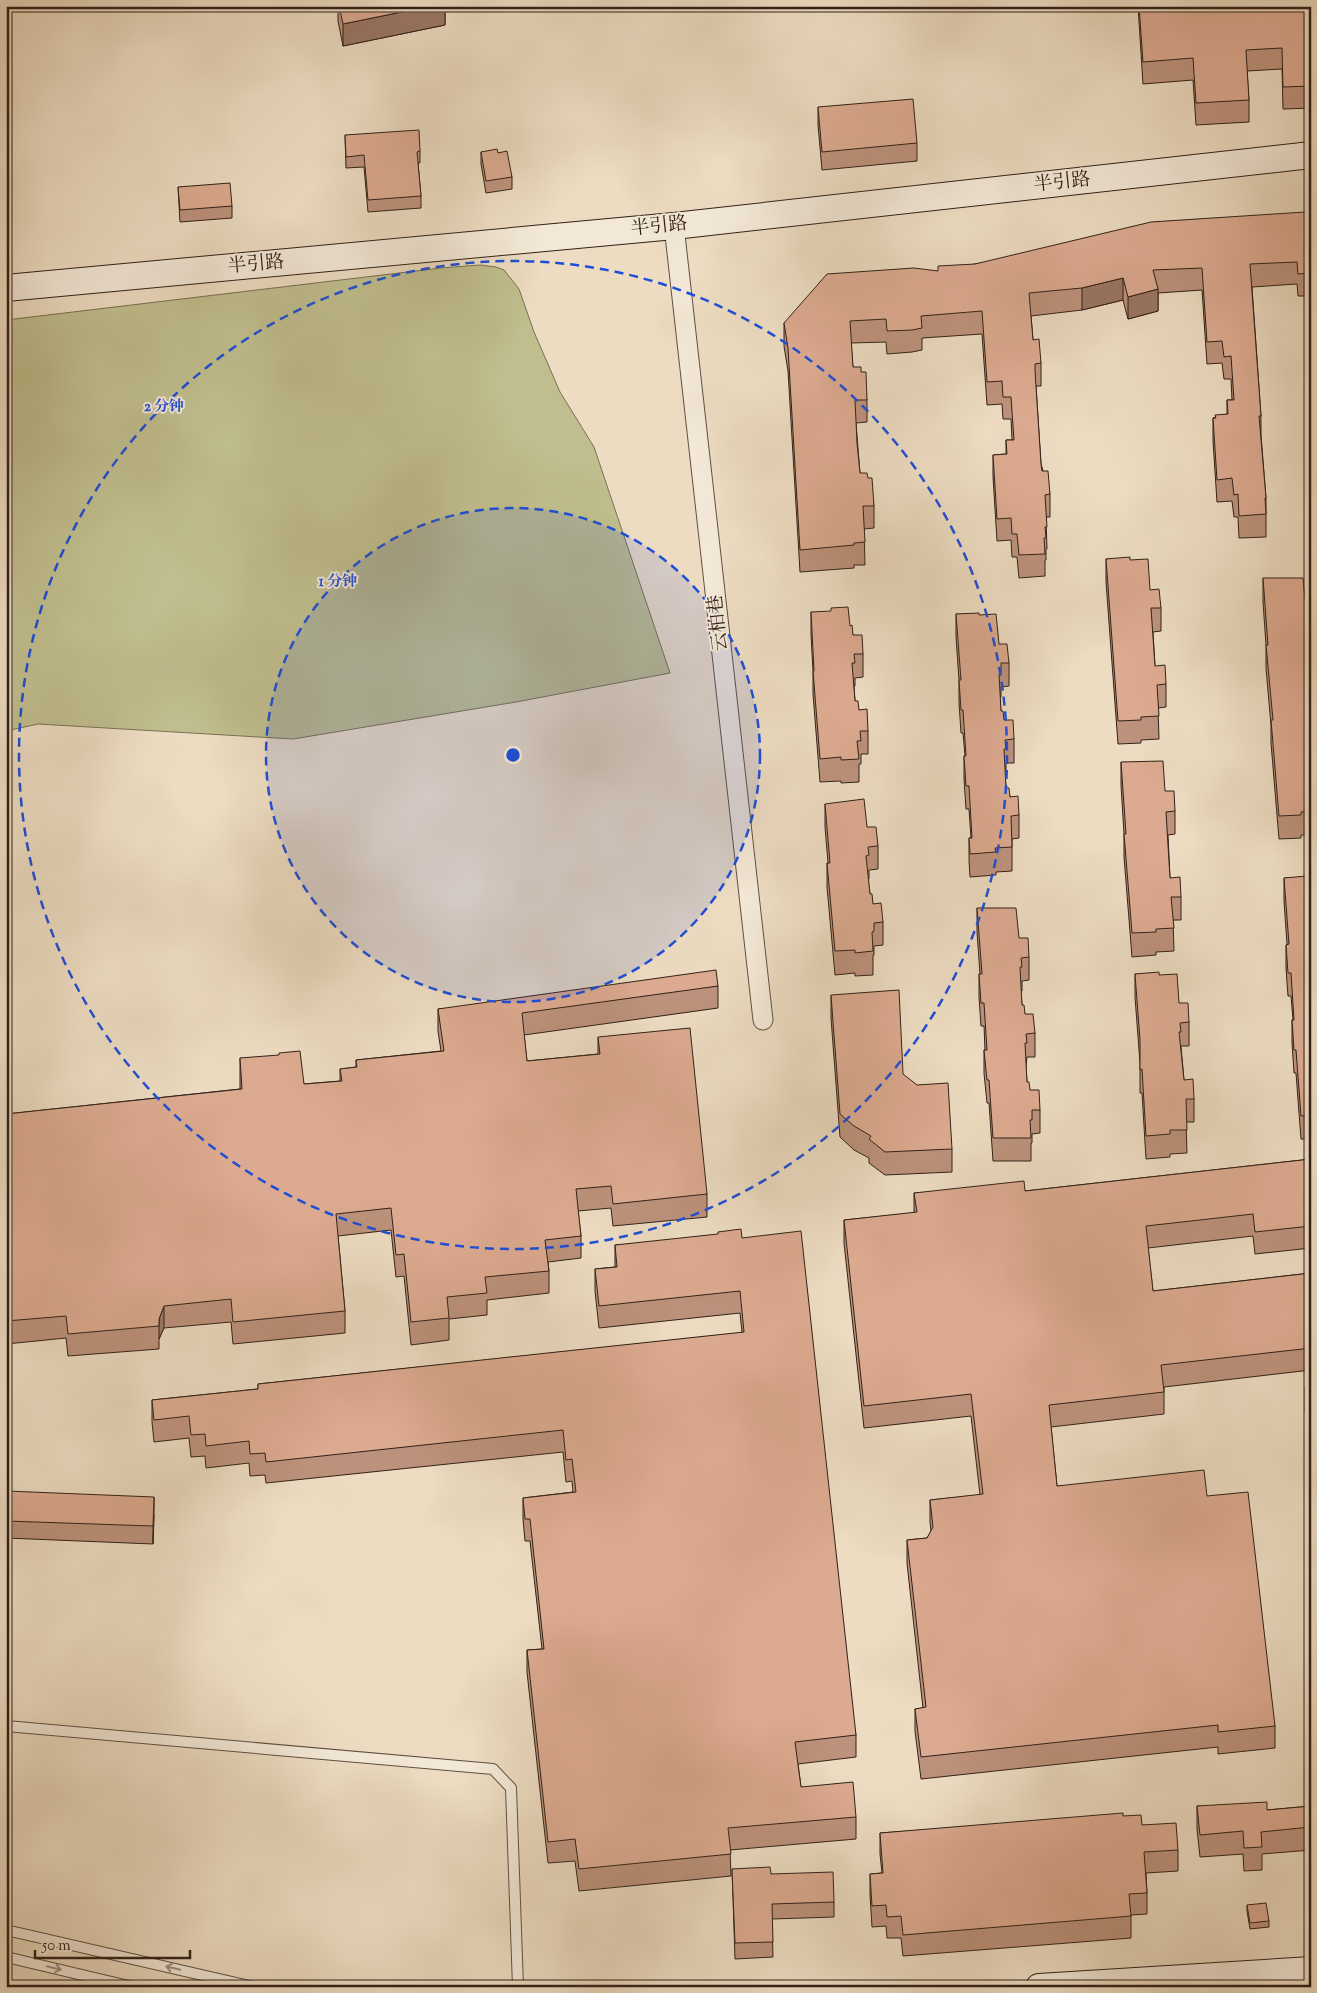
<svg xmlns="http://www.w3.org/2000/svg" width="1317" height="1993" viewBox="0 0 1317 1993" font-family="'Sorts Mill Goudy','Noto Serif SC',serif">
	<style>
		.green { fill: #c0be8e; stroke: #787053 }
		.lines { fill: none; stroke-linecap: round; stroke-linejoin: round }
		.lane-casing { stroke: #605042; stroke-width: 12 }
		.street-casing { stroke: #605042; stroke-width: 21 }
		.secondary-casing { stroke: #312118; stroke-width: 28 }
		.lane { stroke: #f3e8d7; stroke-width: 10 }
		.street { stroke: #f3e8d7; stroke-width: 19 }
		.secondary { stroke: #f3e8d7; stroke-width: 26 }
		.wall { fill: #bd927c; stroke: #312118 }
		.shaded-wall { fill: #9a7765; stroke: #312118 }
		.building { fill: #dcaa90; stroke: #312118 }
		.oneway { stroke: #9c8e81 }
		.ring { fill: none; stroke: #1d4ed8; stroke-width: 2.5; stroke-dasharray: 9 6 }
		.labels { text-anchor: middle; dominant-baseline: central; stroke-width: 4; stroke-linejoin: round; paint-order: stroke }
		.street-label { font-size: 19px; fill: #312118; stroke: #f3e8d7 }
		.centre { fill: #1d4ed8; stroke: #f3e8d7; stroke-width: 2.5 }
		.ring-label { font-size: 15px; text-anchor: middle; font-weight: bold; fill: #1d4ed8; stroke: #f3e8d7; stroke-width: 4; stroke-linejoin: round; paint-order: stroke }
	</style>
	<rect width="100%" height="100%" fill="#eddcc2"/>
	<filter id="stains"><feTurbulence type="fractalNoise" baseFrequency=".004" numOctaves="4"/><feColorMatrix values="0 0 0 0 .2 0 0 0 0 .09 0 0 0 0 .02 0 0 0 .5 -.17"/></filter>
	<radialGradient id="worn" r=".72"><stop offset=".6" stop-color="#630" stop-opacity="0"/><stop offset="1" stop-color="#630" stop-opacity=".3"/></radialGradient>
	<path class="green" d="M480,265l16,2 8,3 15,19 15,43 26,60 34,55 76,226 -154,29 -223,37 -255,-15 -32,7v-411l435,-52z"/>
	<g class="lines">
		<g class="lane-casing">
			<path id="lane" d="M6,1726l487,43 18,19 7,199
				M6,1930l248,57
				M6,1957l127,30"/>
		</g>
		<g class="street-casing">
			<path id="street" d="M674,226l89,794"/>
		</g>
		<g class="secondary-casing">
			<path id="secondary" d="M6,288l668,-62 637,-71
				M1039,1987l272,-17"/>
		</g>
		<use href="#lane" class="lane"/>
		<use href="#street" class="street"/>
		<use href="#secondary" class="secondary"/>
	</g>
	<path class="wall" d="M338,6h107v19l-102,21 -5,-25z
		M1138,6h173v102l-28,1 -1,-40 -35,2 2,29v22l-53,3 -3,-45 -50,4z
		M818,107l99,36v18l-95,9 -4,-45z
		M345,135l75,16v12h-2l3,33v12l-53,4 -4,-45 -18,1z
		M481,152l17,1 14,24v12l-26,4 -5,-29z
		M178,187l54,19v12l-52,4z
		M1311,218v78h-13l-1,-12 -45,3 9,129v19l5,63v39l-27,1 -1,-21h-4l-2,-16 -15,1 -4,-61v-23l14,-4v-14h5l-1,-21h-7l-2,-16 -15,1 -5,-74 -44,3v18l-30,8 -5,-19 -41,10 -51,6 2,24 8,23v23h-5l5,78 9,30v23h-4l1,32h-1v11h-1v16l-26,2 -2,-21h-5l-1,-17 -14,1 -4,-64v-22l13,-1v-14h6l-1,-21h-8l-1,-15 -15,1 -5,-71 -60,4v12l-10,2 -25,2 -1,-12 -35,1 2,24 8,5 6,28v22l-11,1 4,50 8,5 6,28v22l-10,1 1,36h-11v3l-54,4 -12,-201 -4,-25v-23l154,-52 37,-7z
		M1106,559l24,1 31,48v23l-8,1 2,34 11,18v23l-8,1 1,31 -18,1v3l-23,1 -12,-162z
		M1263,578l43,31h5v42h-3v10h-1l1,15h3v159h-10v3l-22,1 -8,-96v-18l-5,-57v-23l-3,-43z
		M811,612l39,14 3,9 10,19v23l-8,1v8h-1l1,15 13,30v23h-7v10h-2v18l-18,1v-2l-21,1 -7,-88v-23l-2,-36z
		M956,614l23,1 20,29 10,19v23l-8,1v10h-1l1,14 3,9 10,19v24h-8v9h-1l1,16 13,27v23l-7,1v32l-16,1v3l-26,2 -1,-16v-23h2l-2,-29h-3l-2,-30v-23h1l-2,-23h-2l-2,-30v-23l-3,-43z
		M1121,762l44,29 10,20v23l-7,1 2,43 11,19v23h-8l1,31 -18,1v3l-24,2 -8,-100v-23l-3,-49z
		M825,804l42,23 11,19v23l-9,1v9h-1l2,15 3,10 10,18v23l-9,1v9h-1v20l-18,1v-3l-20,2 -8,-88v-24h1l-3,-36z
		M1284,878l27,1v260h-10l-5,-66h-2l-2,-30v-23h1l-2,-24h-3l-2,-28v-23l1,-1 -3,-43z
		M977,908l42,30 10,19v23l-7,1v10h-1l1,14 3,9 10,19v24h-8l-1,9 1,16 3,8 10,20v23l-8,1v9h-1v18h-38l-4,-58h-2l-3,-30v-23h1l-1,-24h-3l-2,-29v-23h1l-3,-42z
		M1135,974l24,1 20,28 10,19v24h-8l3,34 10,19v23h-8l1,31 -17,1v3l-24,2 -4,-66h-2v-30l-5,-66z
		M718,986v22l-194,27 3,26 71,-7v-17l109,157v23l-94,9 -2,-18 -33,3 3,25v22l-33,4 1,9v22l-62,7v15l-38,4v21l-38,5 -7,-69 -8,1 -5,-47 -53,6 7,75v22l-112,11 -2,-22 -67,6 -5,11v10l-91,7 -2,-18 -60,6v-230l234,-25v-31l64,26 36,-3v-12l16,-2v-7l85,-9 -3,-20v-22z
		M831,995l72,79 49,75v23l-67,3 -16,-12v-5l-15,-8 -14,-13 -9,-119z
		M1311,1159v89l-56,6 -2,-18 -105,12 5,43 158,-18v97l-147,17v27l-113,13 6,59 150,10 68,230v22l-57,6v-7l-297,32 -6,-48v-22l8,-1 -16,-145v-23l20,-2 4,-7 -1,-9v-22l50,-5 -9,-79 -107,12 -20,-185v-23l70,-7v-20l111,-2z
		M742,1238l114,497v22l-58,7 3,23 55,30v22l-126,11 1,26 -152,15 -4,-30 -27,2 -21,-191v-22l15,-1 -12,-108h-5l-2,-22v-21l50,-6 -1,-11 -6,1 -3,-30 -297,31 -1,-8 -15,1 -1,-13 -43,5 -1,-12 -14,1 -2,-19 -35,4 -2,-20v-22l106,-11v-5l484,-51 -2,-20 -141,15 -4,-37v-22l20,-2v-22z
		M1311,1386v74l-6,-50v-23z
		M6,1491l148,24 -1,29 -147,-6z
		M1197,1806l70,4 44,-4v44l-49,4v16l-18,1 -1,-17 -43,3 -3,-28z
		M1123,1816l19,9 36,25v21l-32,2 1,20v21l-16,1v23l-228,18 -2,-18h-14l-1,-12 -14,1 -2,-32v-21l12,-1 -2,-19v-21z
		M732,1869l39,5 63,28v15l-62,2 1,38 -38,2z
		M1247,1905l22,16v6l-19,2 -3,-18z"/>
	<path class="shaded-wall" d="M431,6h14v19l-102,21v-22z
		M1123,278v22l-41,10v-22z
		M1158,289v22l-30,8v-22z
		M164,1306v22l-5,11v-20z
		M154,1497v18l-1,29v-18z"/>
	<path class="building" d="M339,6h92l-88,18z
		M1139,6h172v80l-28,1 -1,-39 -36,2 3,50 -53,3 -3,-45 -50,4z
		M913,99l4,44 -95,9 -4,-45z
		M419,130l1,21 -3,1 4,44 -53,4 -4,-45 -18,2 -1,-22z
		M497,149l1,4 9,-2 5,26 -26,4 -5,-29z
		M230,183l2,23 -52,4 -2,-23z
		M1305,212l6,6v55l-13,1 -1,-12 -47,2 11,152h-2l7,82h-1l1,16 -27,2 -1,-22 -4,1 -2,-17 -15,2 -4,-62h3l-1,-3 13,-1 -1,-14h7l-3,-44 -7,1 -2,-16 -15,1 -5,-74 -49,2 5,19 -30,8 -5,-19 -41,10 -53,5 4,47 6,-1 2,24 -6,1v7l6,93 1,7h6l2,23 -5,1 2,32h-2l1,11h-2l1,16 -26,1 -2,-21h-5l-1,-16 -14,1 -4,-64 14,-1 -1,-14h8l-3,-43h-8l-1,-16 -15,1 -5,-71 -61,5 1,12 -10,2 -25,1 -1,-12 -36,2 3,46h8v5h5l1,28h-12l2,43 3,30h7l1,5h4l2,28h-11l2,36 -11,1v2l-54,5 -12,-202 -4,-25 43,-49 87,-6 24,3v-5l37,-2 176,-42z
		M1130,557v3l18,-1 2,31 9,-1 2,19h-10l4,58 10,-1 1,19 -9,1 2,31 -18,1v3l-23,1 -12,-162z
		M1263,578h40l3,31h5v19h-3v10h-3l3,38h3v135l-10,1v3l-22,1 -8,-96h2l-7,-75h2z
		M848,607l2,19 2,-1 1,10h9l1,19h-9l1,9h-3l3,38h3l1,9 8,-1 1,22h-8l1,10h-4l2,18 -18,1v-3l-21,2 -7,-88h1l-3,-59 20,-1v-3z
		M979,613v2l17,-1 3,30h8l2,19h-8v10l-2,1 2,37h2l1,9h9l1,19 -9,1 1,9h-2l2,39h3l1,9 8,-1 1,19 -8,1 1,31 -17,1 1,4 -26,2 -1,-16h3l-3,-52h-3l-2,-30h2l-3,-46h-2l-2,-30h2l-5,-66z
		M1163,761l2,30h9l1,20 -9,1 4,66 10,-1 1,20h-10l3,31 -18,1v3l-24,1 -8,-99h2l-5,-72z
		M864,799l3,28h9l2,19 -10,1 1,8 -3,1 4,38h2l1,10 8,-1 2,19 -9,1v8l-2,1 1,19 -18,2v-3l-20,1 -8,-88h3l-5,-59z
		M1307,876v3h4v236l-10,1 -5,-66h-2l-2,-30h2l-3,-47h-3l-2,-28 3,-1 -5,-66z
		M977,908h39l3,30h9l1,19 -8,1 1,9h-2l2,38h2l1,9h8l2,19 -9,1 1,9h-2l2,39h2l1,8h9l1,20h-8v10h-2l1,18h-38l-4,-58h-2l-3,-30h3l-3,-47h-3l-2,-29h3z
		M716,970l2,16 -196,27 5,48 73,-7 -2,-17 92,-9 17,166 -94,10 -2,-18 -35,3 5,47 -36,4 4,31 -64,6 2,16 -40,4 2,21 -38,4 -7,-68 -8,1 -5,-47 -55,6 9,97 -112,11 -2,-23 -67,7 -5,13v7l-91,8 -2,-18 -60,5v-207l236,-25 -2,-31 39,-3v-2l21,-2 4,33 38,-3 -2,-12 17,-2 -1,-7 88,-9 -6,-42z
		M1159,972v3l18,-1 2,29h9l1,19 -9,1 1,9h-2l5,48 9,-1 1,20h-8l1,31h-17v4l-24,2 -4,-67 -2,1v-30l-5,-66z
		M899,990l4,84 14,11 31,-2 4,66 -67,3 -16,-13 2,-3 -17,-10 -14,-12 -9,-119z
		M1311,1159v67l-56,6 -2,-18 -107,12 7,65 158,-18v75l-150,17 3,27 -115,13 8,81 147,-16 3,26 41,-4 27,234 -57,6v-7l-297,32 -6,-48 11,-2 -19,-167 20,-2 6,-11 -3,-27 53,-6 -12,-100 -107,12 -20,-186 73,-8 -3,-19 110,-12 1,10z
		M741,1229l1,9 59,-7 55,504 -61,7 6,45 52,-5 3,35 -128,11 3,26 -152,15 -4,-30 -27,3 -21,-192 17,-1 -14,-130h-5l-2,-21 53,-6 -4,-33 -6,1 -3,-30 -297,32 -1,-9 -15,1 -1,-13 -43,5 -1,-12 -14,1 -2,-19 -35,4 -2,-20 106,-11v-5l486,-52 -4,-41 -141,15 -4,-37 22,-2 -2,-22 103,-11v-2z
		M1311,1386v50l-6,-49z
		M6,1491l148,6 -1,29 -147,-5z
		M1267,1802v8l44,-4v21l-50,5 1,15 -18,1 -1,-17 -43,4 -3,-29z
		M1123,1813v3l18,-1 1,10 34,-2 2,27 -34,2 3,41 -18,1 2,22 -228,19 -2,-19 -14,1 -1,-12 -14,1 -2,-32 13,-1 -3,-40z
		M770,1867l1,7 62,-2 1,30 -62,2 1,38 -38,1 -3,-74z
		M1266,1903l3,18 -19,2 -3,-18z"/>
	<defs><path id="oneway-shaft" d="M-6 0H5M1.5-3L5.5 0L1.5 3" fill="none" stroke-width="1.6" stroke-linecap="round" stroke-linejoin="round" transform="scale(1.25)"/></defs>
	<g class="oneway">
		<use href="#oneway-shaft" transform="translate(54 1968) rotate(13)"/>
		<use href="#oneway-shaft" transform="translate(173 1968) rotate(-167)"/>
	</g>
	<circle cx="513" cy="755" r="247" fill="#1d4ed8" fill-opacity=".12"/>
	<g class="ring">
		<circle cx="513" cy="755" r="247"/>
		<circle cx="513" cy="755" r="494"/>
	</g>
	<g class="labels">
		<g class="street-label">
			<text transform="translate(1062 183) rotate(-6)">半引路</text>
			<text transform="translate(659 227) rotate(-6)">半引路</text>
			<text transform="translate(256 265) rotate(-5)">半引路</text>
			<text transform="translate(719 623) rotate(-96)">云柏巷</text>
		</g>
	</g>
	<circle cx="513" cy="755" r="8" class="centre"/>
	<g class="ring-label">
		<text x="164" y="411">2 分钟</text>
		<text x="338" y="586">1 分钟</text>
	</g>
	<rect width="1317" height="1993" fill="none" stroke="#eddcc2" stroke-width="25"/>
	<rect x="8" y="8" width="1302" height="1978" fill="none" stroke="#312118" stroke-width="2.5"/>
	<rect x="12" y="12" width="1292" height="1968" fill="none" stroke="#312118"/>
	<path d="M35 1950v8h155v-8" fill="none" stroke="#312118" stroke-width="2.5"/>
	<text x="42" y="1950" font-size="15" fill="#312118" stroke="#f3e8d7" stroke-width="4" paint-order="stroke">50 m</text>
	<rect width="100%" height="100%" filter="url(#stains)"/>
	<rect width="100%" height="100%" fill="url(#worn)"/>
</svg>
